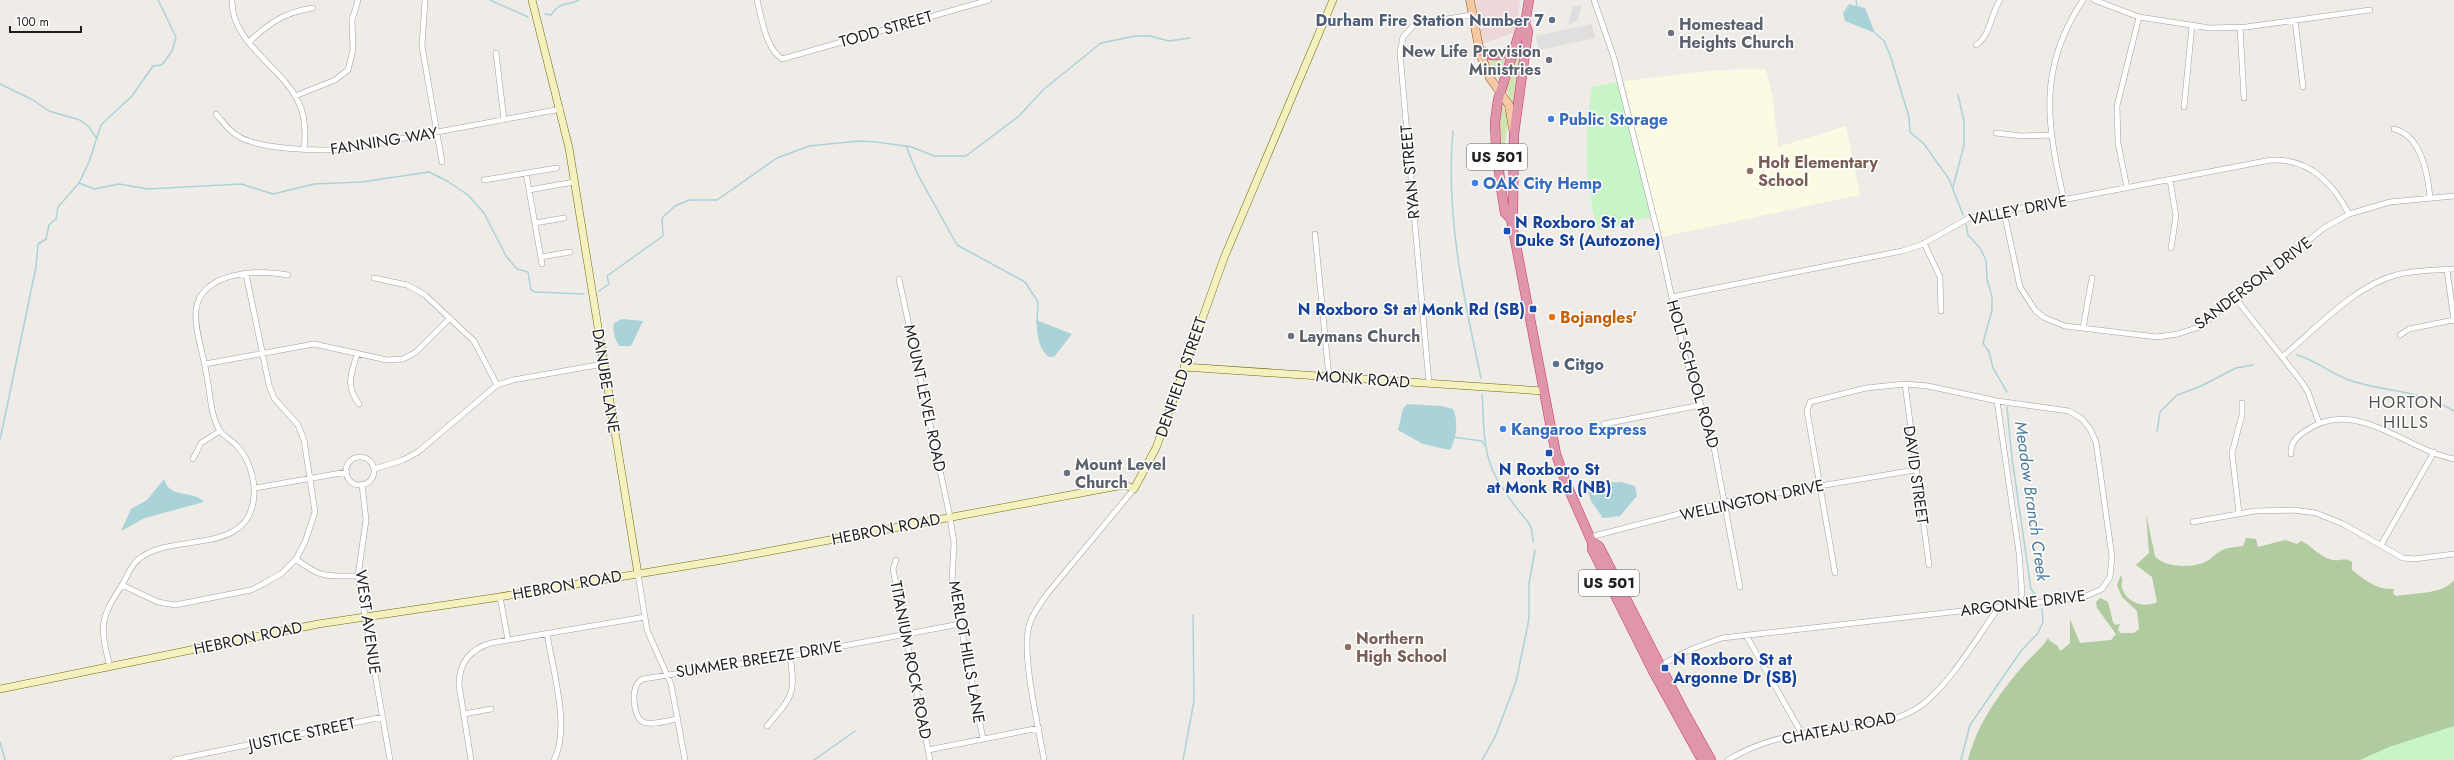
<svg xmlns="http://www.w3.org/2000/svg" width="2454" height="760" viewBox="0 0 2454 760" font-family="Jost,sans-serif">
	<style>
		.commercial { fill: #eed7d8 }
		.education { fill: #fcfae2 }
		.grass { fill: #cfe5b1 }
		.forest { fill: #b0cb9f }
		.park { fill: #c8f5c7 }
		.parking { fill: #dfdfdf }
		.water { fill: #aad3d9 }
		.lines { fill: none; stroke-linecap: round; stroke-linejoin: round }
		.stream { stroke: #aad3d9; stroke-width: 1.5 }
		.street-casing { stroke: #a0a0a0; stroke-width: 6 }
		.secondary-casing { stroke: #6d6e0e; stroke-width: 8 }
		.primary-casing { stroke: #8d560d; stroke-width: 9 }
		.highway-casing { stroke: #cc3478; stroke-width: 10 }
		.street { stroke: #fff; stroke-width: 5 }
		.secondary { stroke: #f4f1bf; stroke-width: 7 }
		.primary { stroke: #f4caa6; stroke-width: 8 }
		.highway { stroke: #df95aa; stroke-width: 9 }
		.service-dot { fill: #5c6f8a; stroke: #fff; stroke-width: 1.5 }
		.worship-dot { fill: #6b7280; stroke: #fff; stroke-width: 1.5 }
		.shop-dot { fill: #3f7fe0; stroke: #fff; stroke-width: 1.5 }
		.education-dot { fill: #8d6e63; stroke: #fff; stroke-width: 1.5 }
		.transit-dot { fill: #1a4fb4; stroke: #fff; stroke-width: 1.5 }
		.food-dot { fill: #e8710a; stroke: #fff; stroke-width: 1.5 }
		.labels { text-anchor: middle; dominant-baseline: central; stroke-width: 3; stroke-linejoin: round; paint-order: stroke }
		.shield { fill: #fff; stroke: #626262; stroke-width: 1 }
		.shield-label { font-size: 15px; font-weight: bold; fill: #1f1f1f }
		.service-label { font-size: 16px; font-weight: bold; fill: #4e5e75; stroke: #fff; text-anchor: end }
		.worship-label { font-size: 16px; font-weight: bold; fill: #5b616d; stroke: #fff; text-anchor: start }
		.street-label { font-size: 16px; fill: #1f1f1f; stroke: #fff }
		.shop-label { font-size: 16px; font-weight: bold; fill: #366cbe; stroke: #fff; text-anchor: start }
		.education-label { font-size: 16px; font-weight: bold; fill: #785e54; stroke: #fff; text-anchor: start }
		.transit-label { font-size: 16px; font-weight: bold; fill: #164399; stroke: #fff; text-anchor: start }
		.food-label { font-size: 16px; font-weight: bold; fill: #c56008; stroke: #fff; text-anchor: start }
		.neighbourhood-label { font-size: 17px; letter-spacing: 1px; fill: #525252; stroke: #fff }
		.water-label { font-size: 17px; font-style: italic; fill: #4c7a98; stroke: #fff }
	</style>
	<rect width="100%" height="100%" fill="#efebe6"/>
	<path class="commercial" d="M1476,0h44l-4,32 -34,12z"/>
	<path class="education" d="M1766,69l7,29 5,49 68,-21 14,69 -199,42 -37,-156 95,-11z"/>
	<path class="grass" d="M1522,39h2l-10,66 -8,-16z
		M1508,56l-8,24h-1l-12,-22z
		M1502,102l6,17 -4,34 1,36 -7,-53z"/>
	<path class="forest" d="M2146,514l9,42c9,12 37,12 50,6 7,-3 11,-10 20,-13 6,-2 12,-2 18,-3l3,-8 10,1 2,8 27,-7 12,4 4,-3c9,3 20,18 33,19 8,1 11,-3 18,2v8c13,10 24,20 42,19l-1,4 3,3c17,-3 46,-1 58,-16v180h-486c9,-36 32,-68 56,-95 9,-11 16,-14 24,-27l2,3 8,5 1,4h3l8,-7v-24l10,24 31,-3 5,-6 -19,-26 -1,-6 4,-4 8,4 5,20 2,3 5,-1 -2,6 3,3h13l5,-4 -2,-18 -15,-14 -5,-12 4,-10c2,4 0,9 1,13 5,16 23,20 35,14l-5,-25 -16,-12 13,-12z"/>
	<path class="park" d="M1617,82l34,135 -53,13c-14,-47 -14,-95 -6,-143z
		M2454,726v34h-94l29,-13z"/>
	<path class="parking" d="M1582,5l-5,16 -9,4 5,-18z
		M1592,24l3,14 -57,12 -2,-14z"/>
	<path class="water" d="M1849,4l16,4 10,25 -30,-12 -2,-8z
		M622,319l21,2 -12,25h-12c-4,-7 -7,-15 -5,-23z
		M1036,320l36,14 -18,23h-5c-12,-10 -11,-22 -13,-37z
		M1407,404l35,2 11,3c6,11 3,31 -3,41l-27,-6 -25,-14 5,-21z
		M164,479c6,21 29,10 40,23l-59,16 -24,13 10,-22 16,-9z
		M1621,482l14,4 2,10 -17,20 -17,2 -12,-17 -4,-15 8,-3z"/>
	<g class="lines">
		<path class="stream" d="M490,0l38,17
			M1856,0l1,5
			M545,14l6,1c10,-15 15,-8 28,-15
			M1874,32l10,9 6,14 19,62 1,15 14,12 25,35 14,36
			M0,84l33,16 16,11 31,9 9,7 8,12
			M1453,131c-8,81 11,169 28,247
			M906,146l12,29 39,70 68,37 13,20 -1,20
			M79,183l15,6 25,-5 29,5 93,-5 32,10 41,-10 48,-2 67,-10 18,9 21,14 16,18 22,43 11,13 11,3 3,18 4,2 49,2
			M1953,187l11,-42v-24l-6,-26
			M1966,224l2,11 12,13 6,12 1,19 5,18v13l-9,33 6,9 4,16 14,24
			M599,291l10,-7 -2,-8 56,-40 -1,-18 13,-12 14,-6h28l60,-42 32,-12 50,-5 17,1 36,5 22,9h32l53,-40 25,-27 57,-46 34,-7h15l19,5 21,-3
			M2297,355c19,5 37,21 55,26 38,12 65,8 102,30
			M1482,394c2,29 0,59 15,85 5,8 13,21 19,28 11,16 16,13 17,35
			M2007,407l5,51 19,131 6,8
			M2157,432l3,-20 17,-17 22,-8 37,-19 17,-3
			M1453,437l29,4 2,4
			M0,440l36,-173 2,-23 8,-5 3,-14 7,-6 2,-12 21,-24 10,-21 12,-37 31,-29 21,-30 9,-1 10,-14 4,-14 -18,-37
			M0,742l5,18
			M814,760l41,-29
			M1183,760l11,-59 -1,-86
			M1482,760l13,-23 21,-55 13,-63v-35l6,-34
			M1961,760l9,-35 51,-74 17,-18 5,-11 -1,-13"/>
		<g class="street-casing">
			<path id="street" d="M232,0c-1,43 49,66 66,101 7,14 8,32 6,48
				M425,0l-3,46 20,116
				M757,0c5,19 8,47 25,59l207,-59
				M1594,0l20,58 43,172 27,123 29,89 27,145
				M2094,0l45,17 71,11 36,-1 124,-17
				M2295,20l8,67
				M2240,27l4,71
				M249,42c20,-19 36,-30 64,-34
				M1976,45c14,-8 15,-32 24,-45
				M496,53l8,67
				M295,96l40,-16 13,-10 5,-20 -1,-30 6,-20
				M2184,107l8,-81
				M216,114c7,8 13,17 22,22 22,14 81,15 107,13l216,-40
				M2394,129c27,6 34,45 36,69
				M1996,133l26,3 29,-1
				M526,173l16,91
				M484,180l73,-12
				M2170,180l6,36 -5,32
				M2127,188l-9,-45 -1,-37 22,-89
				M529,190l45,-8
				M2064,200c-17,-76 -27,-131 19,-200
				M2004,212l16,75 15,23 8,7 22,9 92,11 21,-3 21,-7 125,-99 25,-14 41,-12 64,-6
				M535,223l29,-5
				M1315,234l14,143
				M1924,243l16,34 1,34
				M541,257l29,-5
				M2447,270l7,51
				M374,278l33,7 18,10 49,46 23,44
				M899,279l51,238 4,26 -2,38 31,158
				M1672,297l230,-46 19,-6 48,-27 302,-58c38,-2 62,23 78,54
				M2236,299l65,82 7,11 11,31
				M2083,328l9,-50
				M2400,335l9,-6 45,-9
				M357,354c-6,21 -12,31 2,50
				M2282,357c33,-27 72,-71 114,-82 19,-5 39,-5 58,-6
				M205,364l109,-20 73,16 16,-1 13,-7 34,-34
				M1429,384l-29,-331 3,-16 12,-13 57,-9
				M1905,384l24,181
				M1997,401l22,152 3,41 -4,10
				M1604,424l97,-19
				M2291,454c-1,-10 5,-17 13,-22 50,-37 100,17 150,27
				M346 471a14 14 0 1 1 28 0a14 14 0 1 1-28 0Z
				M193,459l8,-16 19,-12
				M374,469l29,-9 15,-8 79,-67 16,-5 90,-16
				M362,484l4,36 -8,56 32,184
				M255,488l92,-16
				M2239,513l-7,-60 10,-38v-12
				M2193,522l62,-11 38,-1 23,3 27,11 60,34 11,1 40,-5
				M1590,537l135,-35 190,-32
				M2381,545l53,-93
				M296,559c26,20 31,17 62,17
				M896,560l-3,9 37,191
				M638,574l9,56 24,54 14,76
				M122,585l36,17 17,3 76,-15 12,-6 19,-11 14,-14 9,-17 10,-30 -11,-72 -6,-15 -24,-27 -5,-13 -23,-111
				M500,597l8,43
				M547,633c5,35 24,95 7,127
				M1746,635l56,99
				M1661,665l31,-16 30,-11 319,-36 45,-6 16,-7 8,-12 2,-20 -16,-115 -6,-13 -8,-10 -13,-8 -72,-10 -69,-15 -23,-2 -39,4 -56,14 -3,9 28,162
				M110,667c-10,-40 -11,-47 12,-82 6,-10 10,-23 21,-29 35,-23 108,-1 111,-61 1,-18 -6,-38 -18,-50 -5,-5 -12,-9 -16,-14 -10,-16 -10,-41 -14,-59 -3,-20 -12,-43 -10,-62 5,-39 64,-41 92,-35
				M464,714l27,-5
				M678,719c-9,1 -26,7 -35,3 -10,-5 -14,-38 0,-43l147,-23 170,-32
				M767,726c25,-29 29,-31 23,-70
				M928,750l111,-22
				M174,760l209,-43
				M471,760l-12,-75c0,-22 11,-36 32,-42l154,-26
				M1044,760c-5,-31 -23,-106 -15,-134 3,-12 11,-22 18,-32l87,-105
				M1728,760c23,-14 48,-22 74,-26 40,-7 86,-5 120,-29 28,-21 56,-69 77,-98"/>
		</g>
		<g class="secondary-casing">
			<path id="secondary" d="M532,0l37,148 69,426
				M1184,367l359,24
				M0,689l318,-65 175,-26 235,-39 390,-73 7,-1 9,4 22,-41 68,-190 109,-258"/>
		</g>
		<g class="primary-casing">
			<path id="primary" d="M1470,0l10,53 10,25 19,27 4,24"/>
		</g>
		<g class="highway-casing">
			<path id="highway" d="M1525,24l3,7 -14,103 -1,77 -2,8 45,235 10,29 26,59v7l61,122 49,89
				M1478,49c15,10 24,7 38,-2
				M1511,219l-6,-6 -4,-25 -5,-41 -1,-25 3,-22 22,-69 5,-7 4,-24
				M1592,542l7,4 82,160 30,54"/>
		</g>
		<use href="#street" class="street"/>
		<use href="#secondary" class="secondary"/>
		<use href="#primary" class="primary"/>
		<use href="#highway" class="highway"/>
	</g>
	<g class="service-dot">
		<circle cx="1552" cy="20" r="4"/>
		<circle cx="1556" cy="364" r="4"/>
	</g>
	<g class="worship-dot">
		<circle cx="1671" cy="33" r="4"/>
		<circle cx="1549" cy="60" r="4"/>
		<circle cx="1291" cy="336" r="4"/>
		<circle cx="1067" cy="473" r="4"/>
	</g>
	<g class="shop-dot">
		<circle cx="1551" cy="119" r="4"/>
		<circle cx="1475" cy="183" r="4"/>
		<circle cx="1503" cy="429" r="4"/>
	</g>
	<g class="education-dot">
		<circle cx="1750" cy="171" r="4"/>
		<circle cx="1348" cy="647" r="4"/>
	</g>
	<g class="transit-dot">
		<rect x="1503" y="227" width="8" height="8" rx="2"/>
		<rect x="1529" y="305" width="8" height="8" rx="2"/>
		<rect x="1545" y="449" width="8" height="8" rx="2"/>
		<rect x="1661" y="664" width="8" height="8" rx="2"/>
	</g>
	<circle class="food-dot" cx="1552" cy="317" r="4"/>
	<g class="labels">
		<g class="shield">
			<rect x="1467" y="144" width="60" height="26" rx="3"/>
			<rect x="1579" y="570" width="60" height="26" rx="3"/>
		</g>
		<g class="shield-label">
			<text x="1497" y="157">US 501</text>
			<text x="1609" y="583">US 501</text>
		</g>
		<g class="service-label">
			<text x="1544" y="20">Durham Fire Station Number 7</text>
			<text x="1564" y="364" text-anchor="start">Citgo</text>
		</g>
		<g class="worship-label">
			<text x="1679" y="24">Homestead<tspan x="1679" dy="18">Heights Church</tspan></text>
			<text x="1541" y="51" text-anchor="end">New Life Provision<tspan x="1541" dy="18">Ministries</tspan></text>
			<text x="1299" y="336">Laymans Church</text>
			<text x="1075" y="464">Mount Level<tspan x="1075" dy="18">Church</tspan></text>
		</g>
		<g class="street-label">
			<text transform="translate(886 29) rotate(-16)">TODD STREET</text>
			<text transform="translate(384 141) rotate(-9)">FANNING WAY</text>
			<text transform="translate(1410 172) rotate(-95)">RYAN STREET</text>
			<text transform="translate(2018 210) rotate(-11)">VALLEY DRIVE</text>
			<text transform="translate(2253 283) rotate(-37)">SANDERSON DRIVE</text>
			<text transform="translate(1693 374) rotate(74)">HOLT SCHOOL ROAD</text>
			<text transform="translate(1181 377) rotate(-71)">DENFIELD STREET</text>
			<text transform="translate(1363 379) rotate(4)">MONK ROAD</text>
			<text transform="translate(606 381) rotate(81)">DANUBE LANE</text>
			<text transform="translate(925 398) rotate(78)">MOUNT LEVEL ROAD</text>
			<text transform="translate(1916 475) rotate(82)">DAVID STREET</text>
			<text transform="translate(1752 500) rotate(-12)">WELLINGTON DRIVE</text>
			<text transform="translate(886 529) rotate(-11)">HEBRON ROAD</text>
			<text transform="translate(567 585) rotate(-10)">HEBRON ROAD</text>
			<text transform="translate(2023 603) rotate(-7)">ARGONNE DRIVE</text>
			<text transform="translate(368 622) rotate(82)">WEST AVENUE</text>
			<text transform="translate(248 638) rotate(-12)">HEBRON ROAD</text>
			<text transform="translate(967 652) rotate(80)">MERLOT HILLS LANE</text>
			<text transform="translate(759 659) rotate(-9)">SUMMER BREEZE DRIVE</text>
			<text transform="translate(911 660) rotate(79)">TITANIUM ROCK ROAD</text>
			<text transform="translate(1839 728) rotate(-11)">CHATEAU ROAD</text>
			<text transform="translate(302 734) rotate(-12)">JUSTICE STREET</text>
		</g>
		<g class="shop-label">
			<text x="1559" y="119">Public Storage</text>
			<text x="1483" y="183">OAK City Hemp</text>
			<text x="1511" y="429">Kangaroo Express</text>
		</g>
		<g class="education-label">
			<text x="1758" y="162">Holt Elementary<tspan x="1758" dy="18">School</tspan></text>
			<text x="1356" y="638">Northern<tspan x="1356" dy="18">High School</tspan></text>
		</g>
		<g class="transit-label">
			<text x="1515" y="222">N Roxboro St at<tspan x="1515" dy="18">Duke St (Autozone)</tspan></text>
			<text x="1525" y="309" text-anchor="end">N Roxboro St at Monk Rd (SB)</text>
			<text x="1549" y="469" text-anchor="middle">N Roxboro St<tspan x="1549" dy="18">at Monk Rd (NB)</tspan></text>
			<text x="1673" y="659">N Roxboro St at<tspan x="1673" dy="18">Argonne Dr (SB)</tspan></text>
		</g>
		<g class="food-label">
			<text x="1560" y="317">Bojangles'</text>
		</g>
		<g class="neighbourhood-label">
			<text x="2406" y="402">HORTON<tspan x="2406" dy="20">HILLS</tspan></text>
		</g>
		<g class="water-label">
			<text transform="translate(2032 501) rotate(82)">Meadow Branch Creek</text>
		</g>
	</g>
	<path d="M10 26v6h71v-6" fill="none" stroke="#1f1f1f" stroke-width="2"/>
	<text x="16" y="26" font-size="12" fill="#1f1f1f" stroke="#ffffff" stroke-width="3" paint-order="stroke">100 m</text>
</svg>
